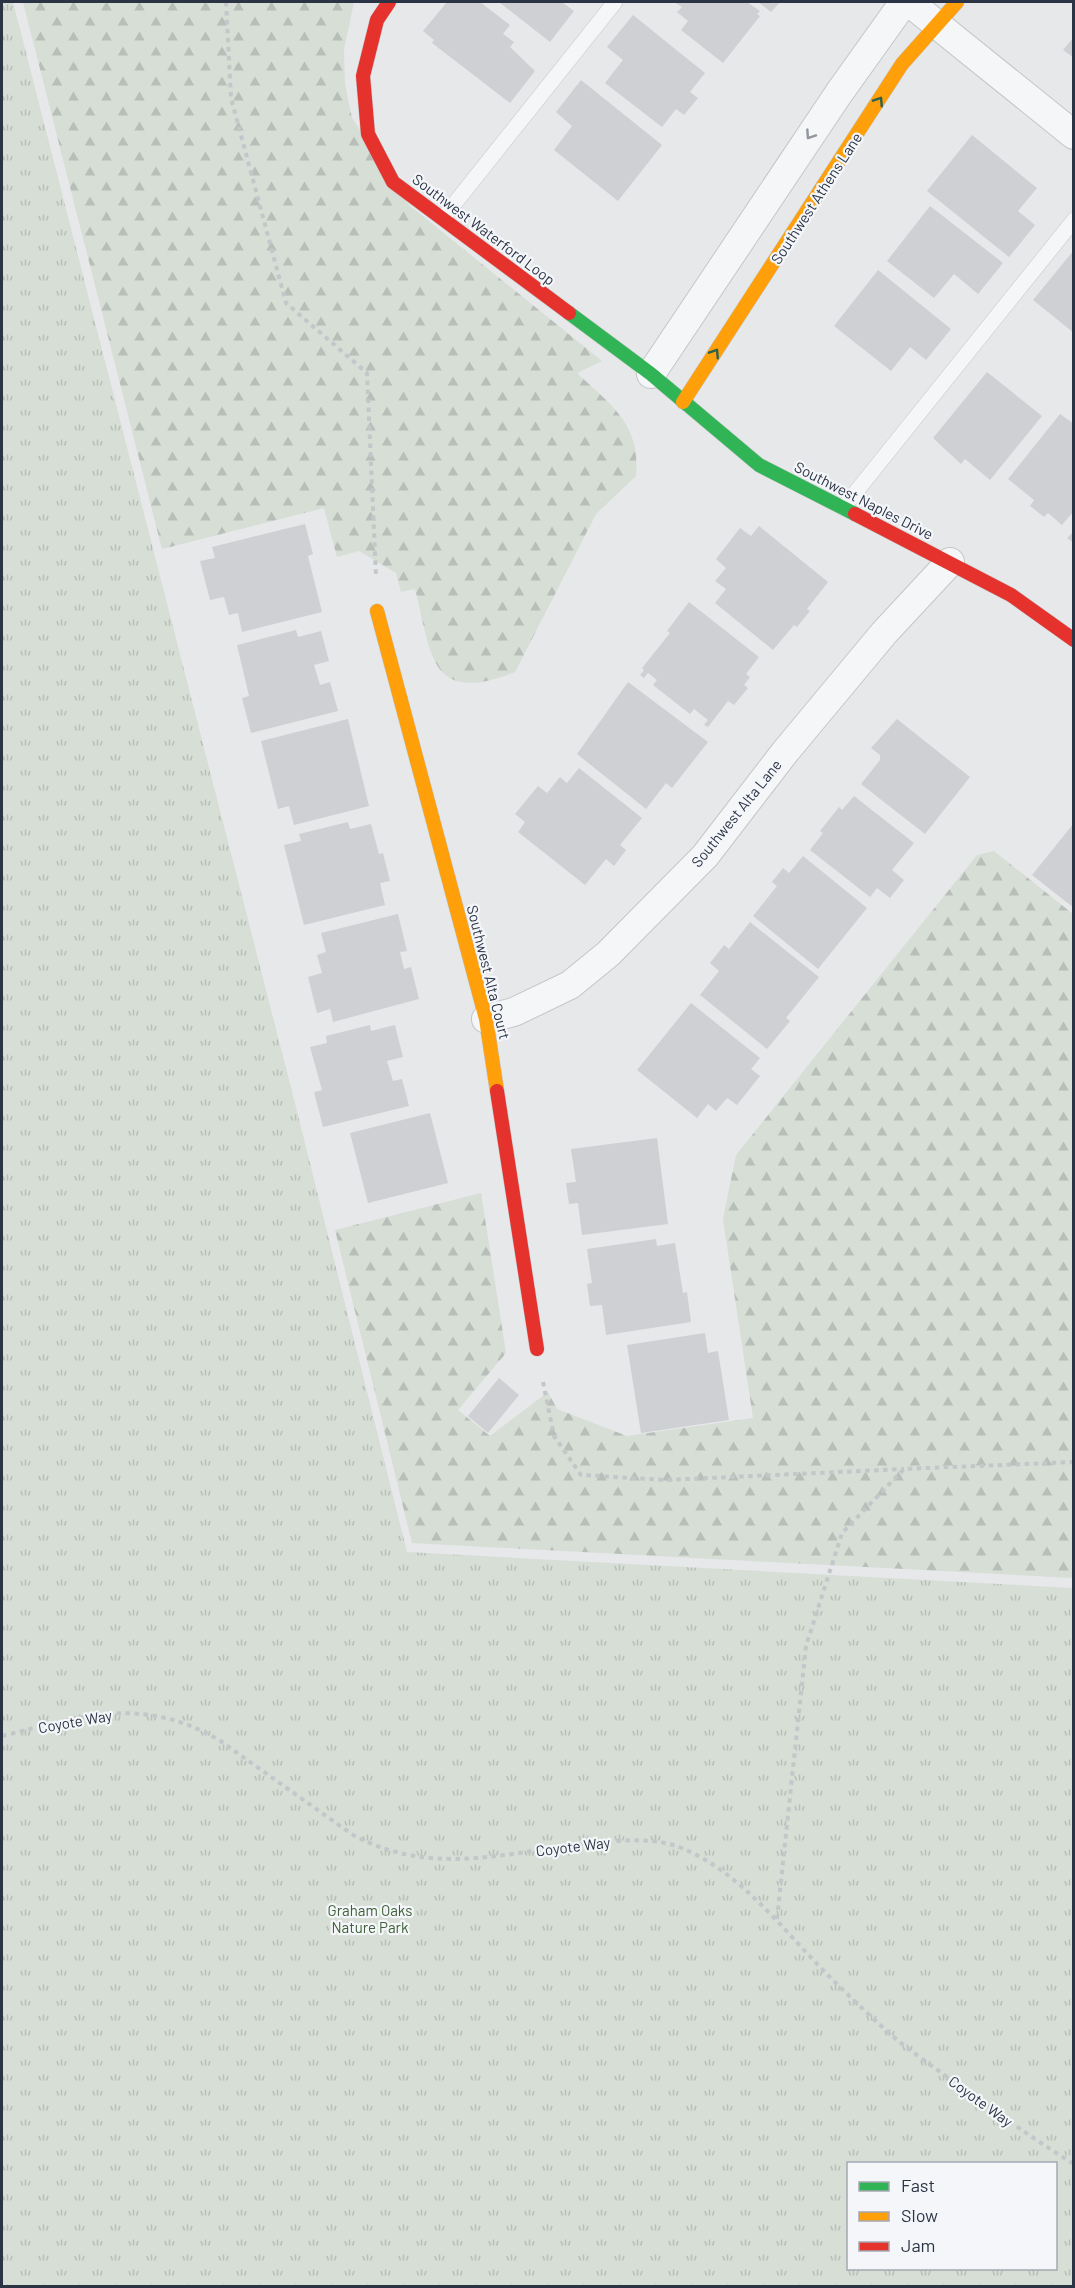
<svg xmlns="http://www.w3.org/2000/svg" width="1075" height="2288" viewBox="0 0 1075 2288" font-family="Barlow,sans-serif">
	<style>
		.grass { fill: url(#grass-tufts); fill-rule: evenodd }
		.forest { fill: url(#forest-firs) }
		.building { fill: #ced0d3 }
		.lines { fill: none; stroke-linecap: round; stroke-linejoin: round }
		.lane-casing { stroke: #c4c6c8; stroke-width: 16 }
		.street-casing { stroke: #c4c6c8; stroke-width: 30 }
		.fast-casing { stroke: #c4c6c8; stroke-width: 15 }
		.slow-casing { stroke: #c4c6c8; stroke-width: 15 }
		.jam-casing { stroke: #c4c6c8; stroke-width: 15 }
		.path { stroke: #c5c6ca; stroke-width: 4; stroke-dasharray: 4.5 4.5; stroke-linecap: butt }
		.lane { stroke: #f5f6f7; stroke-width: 15 }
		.street { stroke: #f5f6f7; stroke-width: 28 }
		.fast { stroke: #30b455; stroke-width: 14 }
		.slow { stroke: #ff9f0a; stroke-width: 14 }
		.jam { stroke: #e5322d; stroke-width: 14 }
		.oneway { stroke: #2d614b }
		.oneway2 { stroke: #90959e }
		.labels { text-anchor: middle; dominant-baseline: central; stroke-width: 4.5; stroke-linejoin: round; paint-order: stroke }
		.street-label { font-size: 15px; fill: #2b3445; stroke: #f4f6f9 }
		.park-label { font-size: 15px; fill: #3f6138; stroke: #f4f6f9 }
	</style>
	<defs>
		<pattern id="grass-tufts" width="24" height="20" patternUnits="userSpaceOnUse" patternTransform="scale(1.5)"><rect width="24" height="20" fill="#d6ded6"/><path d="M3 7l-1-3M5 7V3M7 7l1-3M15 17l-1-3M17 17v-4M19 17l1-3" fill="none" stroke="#b8bfb9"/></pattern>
		<pattern id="forest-firs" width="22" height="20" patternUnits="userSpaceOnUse" patternTransform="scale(1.5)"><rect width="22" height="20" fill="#d6ded6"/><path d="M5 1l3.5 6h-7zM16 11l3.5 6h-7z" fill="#b8bfb9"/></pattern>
	</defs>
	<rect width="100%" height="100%" fill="#e6e8ea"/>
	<path class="grass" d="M2,2h11l286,1117 108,433 666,36v698h-1071zM848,2164h208v104h-208z"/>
	<path class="forest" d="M23,2h331l-10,47 1,35 7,34 57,87 193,156 -25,12c34,32 64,51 59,103l-40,38 -81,158c-86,34 -83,-17 -100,-83l-14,3 -5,-19 -37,-22 -22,6 -13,-49 -162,41z
		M994,851l79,63v664l-661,-35 -77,-313 146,-37 25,160 -48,57 32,26 58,-44 9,17 70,27 126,-18 -30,-199 13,-64 241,-300z"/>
	<path class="building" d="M447,2h33l30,23 -7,9 11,8 -4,5 25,24 -25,32 -78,-60 2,-3 -11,-9z
		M499,2h63l12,9 -24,31z
		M674,2h73l13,9 -3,3 3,2 -37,47 -42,-33 7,-9 -11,-9 5,-5z
		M758,2h22l-9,10z
		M633,15l72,58 -15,19 8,6 -14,17 -8,-6 -14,18 -57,-44 18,-23 -16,-13z
		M1074,37v21l-11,-8z
		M581,80l81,65 -44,56 -64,-51 18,-24 -16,-14z
		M972,135l65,53 -19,23 17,14 -26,32 -82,-66z
		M930,206l73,57 -25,31 -24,-20 -20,24 -47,-37z
		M1074,250v83l-41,-33z
		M878,270l73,59 -25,31 -16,-13 -19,24 -57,-45z
		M987,372l55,44 -52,64 -25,-21 -4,5 -28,-26z
		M1060,414l14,10v87l-12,14 -14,-12 -4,4 -14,-11 4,-6 -26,-21z
		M305,524l8,30 -5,2 14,56 -80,20 -4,-19 -9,2 -5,-18 -14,3 -10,-39 15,-3 -3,-11z
		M759,526l69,56 -21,27 3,2 -13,16 -3,-2 -21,25 -58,-47 11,-14 -11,-8 11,-13 -10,-9 24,-31 11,8z
		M1074,531v12l-7,-5z
		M689,602l70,55 -13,17 4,3 -6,8 4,3 -14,17 -6,-4 -20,26 -4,-2 4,-5 -14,-11 -4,5 -37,-29 4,-5 -9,-7 -4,5 -4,-3 4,-5 -2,-2 28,-35 -3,-2z
		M296,630l2,7 23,-6 8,30 -15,4 6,20 10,-3 8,29 -87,22 -9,-35 7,-2 -12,-51z
		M628,682l80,60 -36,46 -6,-5 -20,26 -69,-55z
		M348,719l21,87 -75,19 -5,-19 -11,3 -17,-68z
		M897,719l73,58 -45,57 -64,-50 19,-24v-5l-9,-7z
		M579,768l63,50 -22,27 6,5 -12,16 -8,-7 -21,26 -67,-53 7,-10 -10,-8 23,-28 9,7 13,-16 7,6z
		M854,796l60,47 -22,27 12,10 -14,18 -13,-10 -7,9 -60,-47 13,-17 -3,-2 19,-24 3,3z
		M348,822l2,7 21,-5 8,30 4,-1 7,28 -10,2 5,22 -81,20 -20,-80 17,-4 -2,-7z
		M1074,823v85l-42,-33z
		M803,856l64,52 -49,61 -65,-53 24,-30 -5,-4 11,-14 6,5z
		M398,914l9,37 -7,1 4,17 7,-2 8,32 -86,23 -3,-13 -13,4 -9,-36 14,-4 -5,-18 9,-3 -5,-19z
		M750,922l69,55 -33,41 4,3 -23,28 -67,-54 19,-24 -9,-8 14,-18 5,4z
		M691,1003l69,55 -9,11 9,7 -23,29 -10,-7 -11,13 -8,-7 -11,14 -60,-48z
		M370,1025l1,6 24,-6 8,32 -16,4 6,20 9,-2 7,27 -86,21 -9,-35 8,-2 -12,-43 17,-4 -1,-7z
		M430,1113l18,70 -80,20 -18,-70z
		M657,1138l11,86 -86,11 -4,-32 -9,1 -3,-21 10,-1 -5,-33z
		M656,1239l1,7 18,-3 8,50 4,-1 4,30 -85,13 -4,-30 -12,1 -3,-22 5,-1 -5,-34z
		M705,1333l3,20 10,-2 11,69 -88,13 -14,-88z
		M499,1378l20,17 -31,38 -20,-17z"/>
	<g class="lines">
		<g class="lane-casing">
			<path id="lane" d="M443,218l172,-216
				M843,508l231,-288"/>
		</g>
		<g class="street-casing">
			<path id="street" d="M909,2l165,133
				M651,374l188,-281 65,-91
				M486,1019l28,-7 56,-27 38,-31 97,-98 80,-104 99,-119 66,-71"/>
		</g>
		<g class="fast-casing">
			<path id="fast" d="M569,313l82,61 108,91 96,49"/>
		</g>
		<g class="slow-casing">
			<path id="slow" d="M683,402l219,-338 55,-62
				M377,611l109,408 11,72"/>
		</g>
		<g class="jam-casing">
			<path id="jam" d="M389,2l-12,18 -14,56 5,58 25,48 176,131
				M855,514l156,81 63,45
				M497,1091l40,258"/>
		</g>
		<path class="path" d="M226,2l5,96 55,205 81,70 9,203
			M543,1382l11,54 27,39 85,5 238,-11
			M2,1736c81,-20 139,-41 217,4l134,95c84,45 162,14 249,7 26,-2 52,-4 77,5 51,20 88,63 125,103 23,25 49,50 74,73 24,23 53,42 79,61 39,28 76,55 117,80
			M777,1919l29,-273 36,-113 62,-64 170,-7"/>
		<use href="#lane" class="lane"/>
		<use href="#street" class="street"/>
		<use href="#fast" class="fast"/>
		<use href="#slow" class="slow"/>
		<use href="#jam" class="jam"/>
	</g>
	<defs><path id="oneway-chevron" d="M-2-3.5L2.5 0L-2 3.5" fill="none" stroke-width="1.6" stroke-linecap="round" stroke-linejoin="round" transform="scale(1.5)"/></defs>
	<g class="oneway">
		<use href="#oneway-chevron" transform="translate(879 101) rotate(-57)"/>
		<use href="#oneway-chevron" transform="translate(715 353) rotate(-57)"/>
	</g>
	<use class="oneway2" href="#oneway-chevron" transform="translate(810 135) rotate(124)"/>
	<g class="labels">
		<g class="street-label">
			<text transform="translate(816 198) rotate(-57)">Southwest Athens Lane</text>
			<text transform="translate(484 229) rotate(37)">Southwest Waterford Loop</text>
			<text transform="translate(864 500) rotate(27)">Southwest Naples Drive</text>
			<text transform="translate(736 813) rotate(-51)">Southwest Alta Lane</text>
			<text transform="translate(489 972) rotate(76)">Southwest Alta Court</text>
			<text transform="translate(75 1721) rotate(-10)">Coyote Way</text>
			<text transform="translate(573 1846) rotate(-7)">Coyote Way</text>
			<text transform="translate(981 2101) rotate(36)">Coyote Way</text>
		</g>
		<g class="park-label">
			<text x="370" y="1910">Graham Oaks<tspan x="370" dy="17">Nature Park</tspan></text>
		</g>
	</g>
	<rect width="1075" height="2288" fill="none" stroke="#2b3445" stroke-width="6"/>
	<rect x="847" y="2162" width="210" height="108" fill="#f4f6f9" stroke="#a4a8b1" stroke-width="1.5"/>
	<rect x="859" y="2182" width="30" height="9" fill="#30b455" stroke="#a4a8b1" stroke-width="1.5"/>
	<text x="901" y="2192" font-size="18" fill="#2b3445">Fast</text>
	<rect x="859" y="2212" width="30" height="9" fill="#ff9f0a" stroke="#a4a8b1" stroke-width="1.5"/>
	<text x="901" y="2222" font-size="18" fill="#2b3445">Slow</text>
	<rect x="859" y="2242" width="30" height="9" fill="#e5322d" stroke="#a4a8b1" stroke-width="1.5"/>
	<text x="901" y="2252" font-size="18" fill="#2b3445">Jam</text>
</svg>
